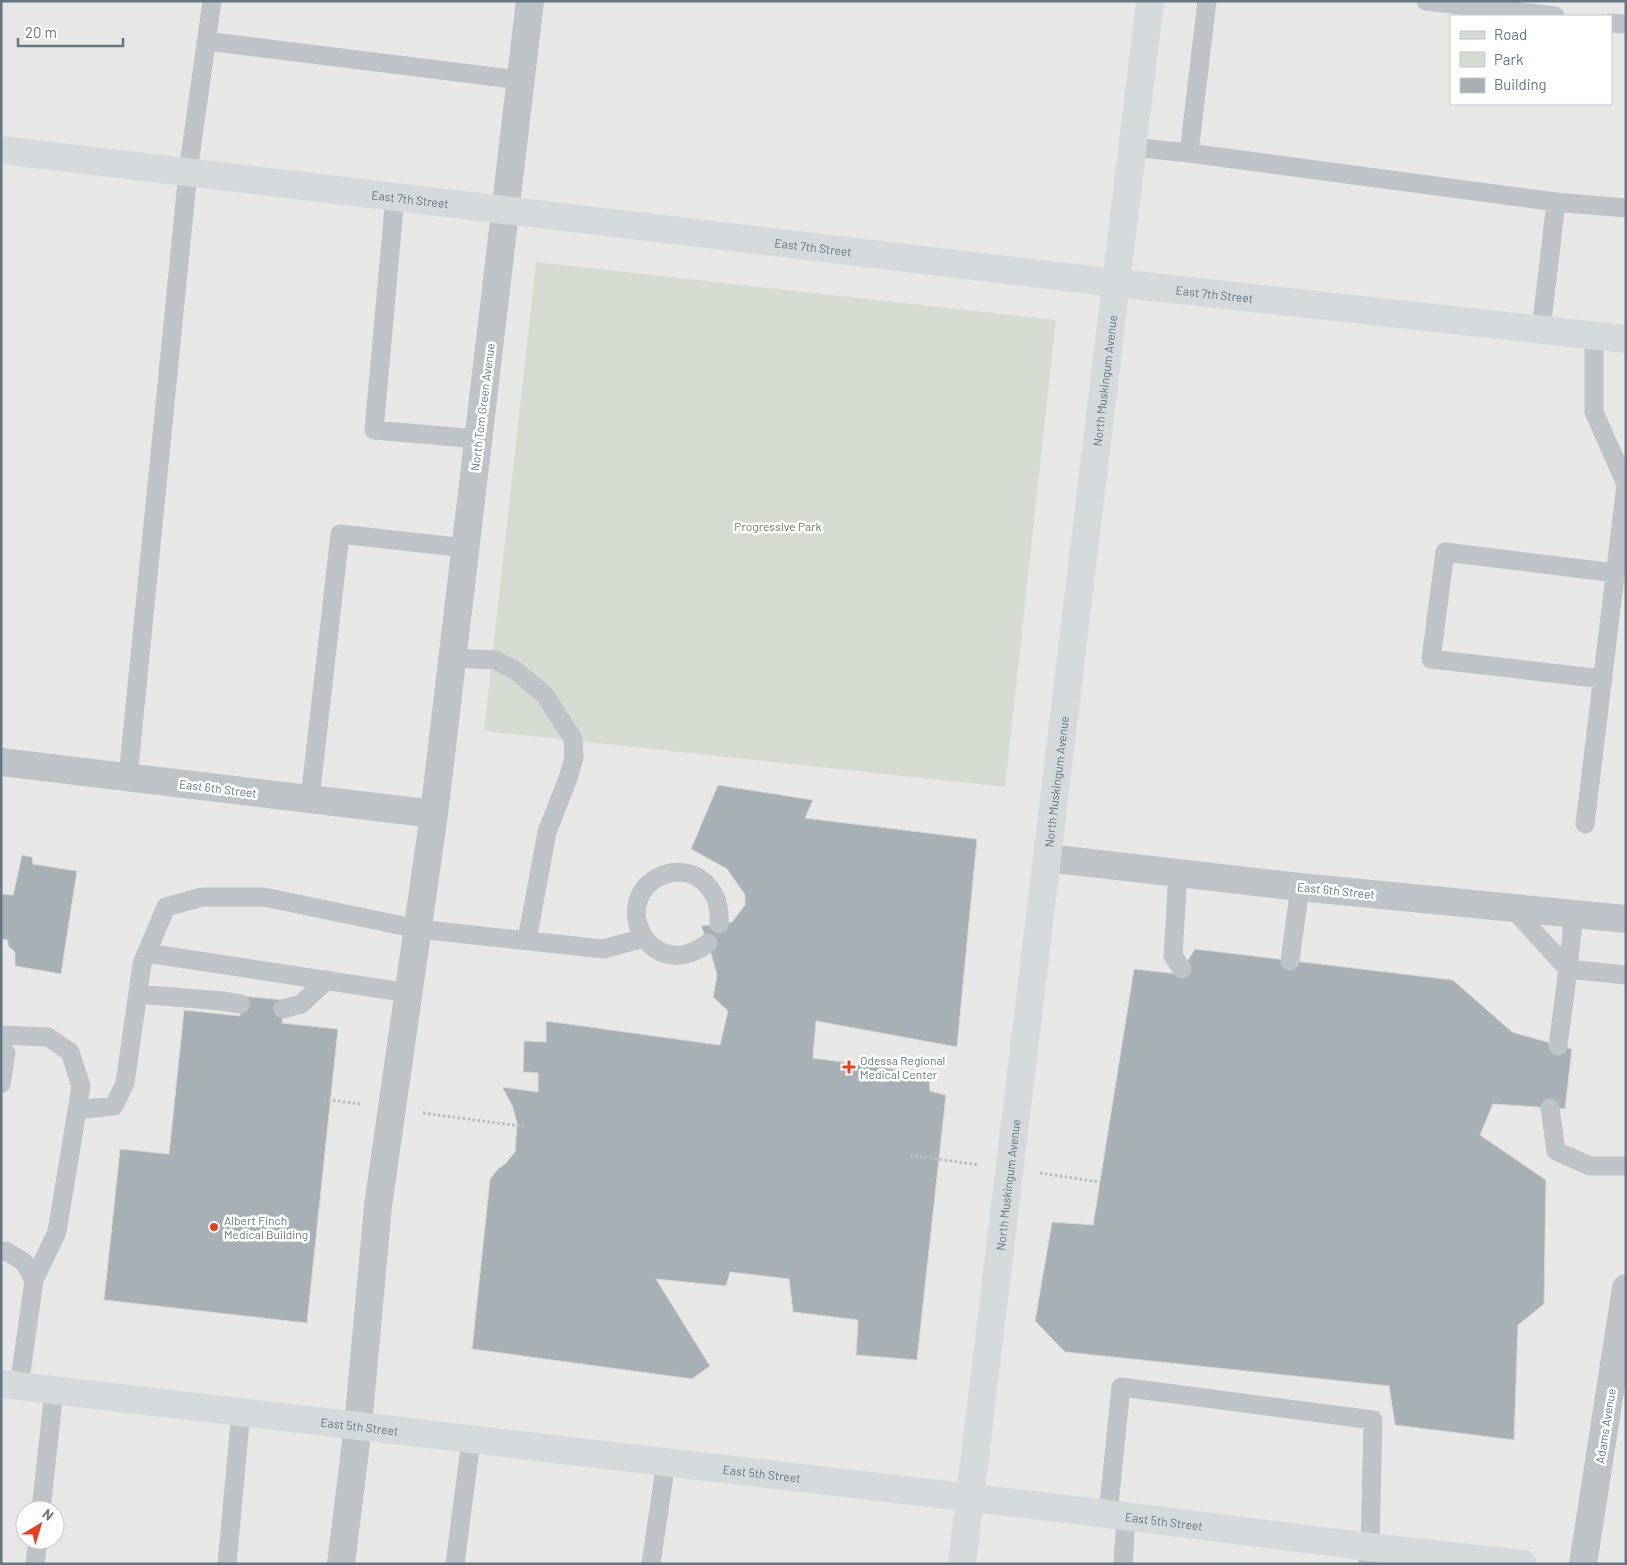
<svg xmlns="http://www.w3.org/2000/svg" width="1627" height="1565" viewBox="0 0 1627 1565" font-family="Barlow,sans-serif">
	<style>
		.built { fill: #e7e7e6; fill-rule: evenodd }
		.green { fill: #d6dbd1 }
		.building { fill: #a7b1b5; stroke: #d7d7d5 }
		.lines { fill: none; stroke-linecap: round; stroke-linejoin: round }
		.path { stroke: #b8bcbe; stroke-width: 3; stroke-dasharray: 2.5 2.5; stroke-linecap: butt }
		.lane { stroke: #bec3c7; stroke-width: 19 }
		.street { stroke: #bec3c7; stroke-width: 28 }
		.secondary { stroke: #d4d9dc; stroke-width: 28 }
		.poi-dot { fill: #e83f20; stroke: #fff; stroke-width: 2 }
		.labels { text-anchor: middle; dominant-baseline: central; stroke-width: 5; stroke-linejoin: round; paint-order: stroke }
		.street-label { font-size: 12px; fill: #647884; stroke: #fff }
		.park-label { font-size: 12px; fill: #6a7b63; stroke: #fff }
		.poi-label { font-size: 12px; fill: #647884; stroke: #fff; text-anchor: start }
	</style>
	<rect width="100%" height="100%" fill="#f6f6f2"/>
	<path class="built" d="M1,1h1625v1563h-1625zM1451,16h160v88h-160zM25,1510h30v30h-30z"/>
	<path class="green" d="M536,262l520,58 -51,467 -521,-56z"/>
	<path class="building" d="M718,785l95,15 -8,18 172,21 -20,208 -141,-26 -3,37 116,16 1,17 16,4 -29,265 -61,-5 2,-35 -65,-8 -4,-33 -59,-7 -4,14 -70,-7 54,87 -18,13 -220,-30 18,-170 8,-10 8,-6 9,-11 2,-29 -5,-18 -10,-18 36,5v-19l-15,-1 1,-31 22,1v-21l174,24 8,-34 -15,-14 4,-22 -9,-32 -7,-17 31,-4 13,-17v-10l-18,-26 -36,-20z
		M22,855l10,2 1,7 44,7 -16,103 -46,-8v-14l-7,-6v-6l-7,-1v-45l12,1z
		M1195,949l258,31 59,52 60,17 -7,60 -72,-5 -13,31 66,45 -2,124 -26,21 -4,115 -119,-15 -6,-39 -324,-34 -30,-31 17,-99 41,3 41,-256 45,5z
		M242,996l43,4 -3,23 56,6 -31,294 -203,-23 16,-151 49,5 15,-144 56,6z"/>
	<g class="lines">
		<path class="path" d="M323,1099l37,5
			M423,1113l104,14
			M910,1155l69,10
			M1040,1173l60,9"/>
		<path class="lane" d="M1426,1l129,15
			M1611,23l15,1
			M206,41l314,39
			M1132,147l57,6 367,49
			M1189,153l18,-152
			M395,197l-21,233 104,9
			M1541,330l15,-128 70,6
			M1594,336v76l32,72
			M453,658l42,2 21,11 29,24 28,44 1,19 -7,23 -20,51 -20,108
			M1603,679l-172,-20 14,-107 170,21
			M128,777l60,-605 24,-171
			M310,799l30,-265 125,14
			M1585,824l41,-339
			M1178,873l-5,83 9,13
			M1512,908l56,61 -10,77
			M1574,914l-6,55 58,6
			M708,943c-58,45 -104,-47 -42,-69 10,-3 24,-2 33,4 17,12 21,27 20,46
			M146,953l263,40
			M1290,961l10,-74
			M138,994l84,7 19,3
			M283,1009l18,-5 26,-24
			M1,1035l47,2 22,15 11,34 -24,146 -23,48
			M1,1045l5,8 -5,31
			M1550,1108l6,43 34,15h36
			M77,1110l37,-4 11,-23 17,-119 24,-57 36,-10h62l154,32 185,20 41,-11
			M1,1251h5l18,11 10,18 -15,107
			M41,1510l13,-119
			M1108,1514l13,-127 252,33 -3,127 -2,17
			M35,1564l3,-24
			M227,1564l14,-152
			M455,1564l16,-124
			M651,1564l15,-102
			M1123,1564l3,-47"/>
		<path class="street" d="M1,762l433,52
			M1047,858l253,29 326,32
			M341,1564l17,-138 20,-220 56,-392 96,-813
			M1583,1564l43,-276"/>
		<g class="secondary">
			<path id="s1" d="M1,150l1115,133 510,56"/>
			<path id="s2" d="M1,1384l1107,130 262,33 153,17"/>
			<path id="s3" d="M962,1564l188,-1563"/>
		</g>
	</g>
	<g class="poi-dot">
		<path d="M846.5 1059.5h5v5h5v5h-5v5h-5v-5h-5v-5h5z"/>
		<circle cx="214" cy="1227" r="5"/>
	</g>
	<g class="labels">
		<g class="street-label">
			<text stroke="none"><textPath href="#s1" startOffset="412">East 7th Street</textPath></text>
			<text stroke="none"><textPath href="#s1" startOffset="818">East 7th Street</textPath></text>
			<text stroke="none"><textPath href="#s1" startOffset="1222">East 7th Street</textPath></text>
			<text stroke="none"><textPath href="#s3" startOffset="1192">North Muskingum Avenue</textPath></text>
			<text transform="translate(482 407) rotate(-83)">North Tom Green Avenue</text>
			<text stroke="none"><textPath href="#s3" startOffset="788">North Muskingum Avenue</textPath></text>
			<text transform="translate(218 788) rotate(7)">East 6th Street</text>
			<text transform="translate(1336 890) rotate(6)">East 6th Street</text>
			<text stroke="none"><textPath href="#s3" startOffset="382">North Muskingum Avenue</textPath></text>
			<text stroke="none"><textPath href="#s2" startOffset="361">East 5th Street</textPath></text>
			<text transform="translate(1605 1426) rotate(-81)">Adams Avenue</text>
			<text stroke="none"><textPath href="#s2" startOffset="766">East 5th Street</textPath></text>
			<text stroke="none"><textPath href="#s2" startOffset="1171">East 5th Street</textPath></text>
		</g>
		<g class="park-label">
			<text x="778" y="526">Progressive Park</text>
		</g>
		<g class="poi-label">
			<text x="860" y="1060">Odessa Regional<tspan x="860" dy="14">Medical Center</tspan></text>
			<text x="224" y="1220">Albert Finch<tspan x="224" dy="14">Medical Building</tspan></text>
		</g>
	</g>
	<rect width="1627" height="1565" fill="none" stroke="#647884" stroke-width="5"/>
	<rect x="1450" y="15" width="162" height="90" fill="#ffffff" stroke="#c1c9ce"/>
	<rect x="1460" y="31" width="25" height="8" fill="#d4d9dc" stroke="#c1c9ce"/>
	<text x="1494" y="40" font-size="15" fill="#647884">Road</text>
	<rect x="1460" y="52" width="25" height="15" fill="#d6dbd1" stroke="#c1c9ce"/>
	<text x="1494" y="65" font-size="15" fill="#647884">Park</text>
	<rect x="1460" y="78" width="25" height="15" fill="#a7b1b5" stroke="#c1c9ce"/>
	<text x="1494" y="90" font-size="15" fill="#647884">Building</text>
	<g transform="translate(40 1525) rotate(38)"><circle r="24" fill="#ffffff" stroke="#c1c9ce"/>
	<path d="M0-4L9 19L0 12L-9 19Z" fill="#e83f20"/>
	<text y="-8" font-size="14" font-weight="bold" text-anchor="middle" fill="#647884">N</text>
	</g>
	<path d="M18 38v8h105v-8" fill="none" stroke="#647884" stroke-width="2.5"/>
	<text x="25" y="38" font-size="15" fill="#647884" stroke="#ffffff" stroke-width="4" paint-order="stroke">20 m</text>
</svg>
